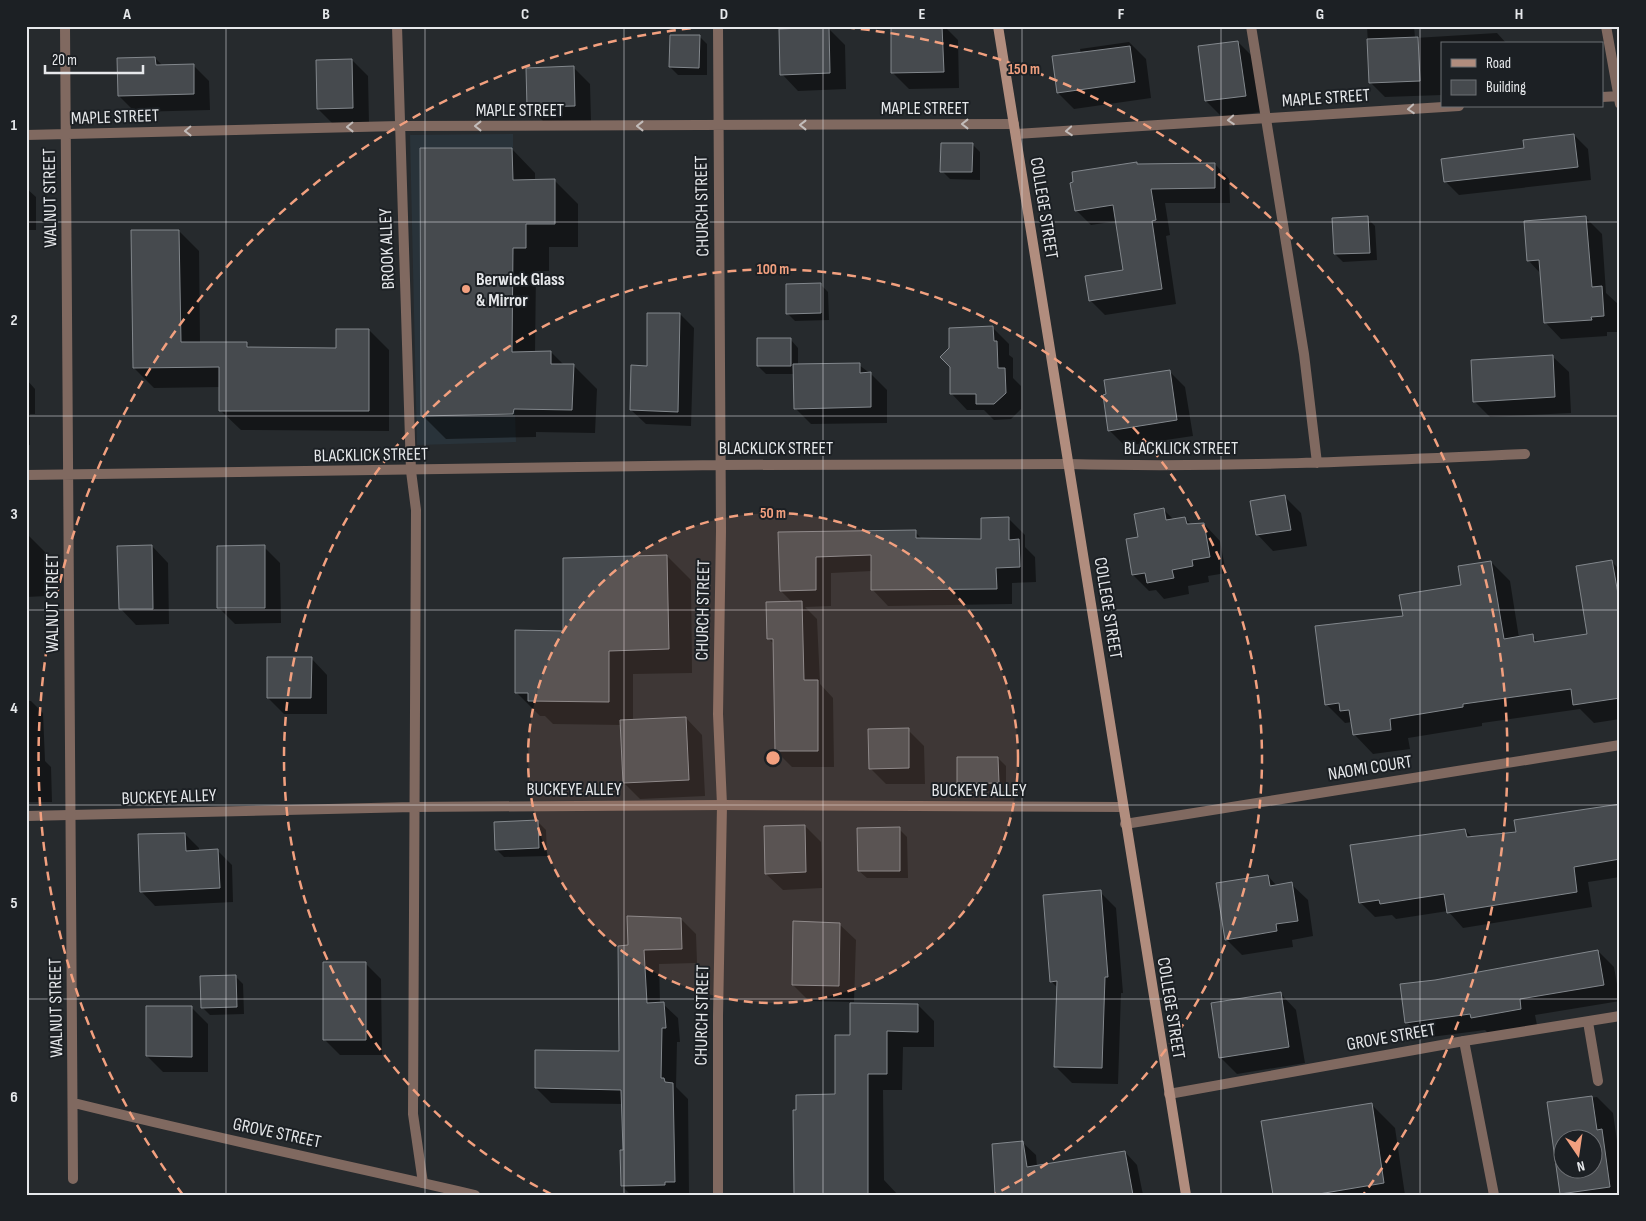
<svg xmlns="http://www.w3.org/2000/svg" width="1646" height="1221" viewBox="0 0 1646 1221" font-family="'Sofia Sans Condensed',sans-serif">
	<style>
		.built { fill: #29333a }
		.shadow { fill: #0007; fill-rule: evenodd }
		.building { fill: #464a4e; stroke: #82878c; fill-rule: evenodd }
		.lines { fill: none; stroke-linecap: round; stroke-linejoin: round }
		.service { stroke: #806960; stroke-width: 10 }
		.minor { stroke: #806960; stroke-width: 10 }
		.secondary { stroke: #b18d7e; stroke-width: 10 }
		.oneway { stroke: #c2bcba }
		.grid { fill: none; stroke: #e6e8eb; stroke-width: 1; stroke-opacity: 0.55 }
		.ring { fill: none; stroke: #f2a07f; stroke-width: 2.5; stroke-dasharray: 9 6 }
		.poi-dot { fill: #f2a07f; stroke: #1c2024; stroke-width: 2 }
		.labels { text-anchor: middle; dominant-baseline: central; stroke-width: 4; stroke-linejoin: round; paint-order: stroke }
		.street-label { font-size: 18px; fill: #e6e8eb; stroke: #1c2024 }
		.poi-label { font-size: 18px; font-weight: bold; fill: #e6e8eb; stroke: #1c2024; text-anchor: start }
		.centre { fill: #f2a07f; stroke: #1c2024; stroke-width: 2.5 }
		.ring-label { font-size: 15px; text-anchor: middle; font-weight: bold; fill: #f2a07f; stroke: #1c2024; stroke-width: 4; stroke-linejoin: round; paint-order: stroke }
		.neatline { fill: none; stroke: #e6e8eb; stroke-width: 2 }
		.grid-label { font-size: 16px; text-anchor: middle; font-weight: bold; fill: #e6e8eb }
	</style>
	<rect width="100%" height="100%" fill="#262a2d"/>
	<path class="built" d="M513,134v213l3,95 -99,3 -7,-310z"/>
	<path class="shadow" d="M892,26h52l14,14 1,48 -50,1 -16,-16z
		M1367,26h47l1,12 82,-5 10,11h-65v51l-57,2 -15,-15z
		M829,29l16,16 1,44 -48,2 -16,-17z
		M699,36l8,8v31h-29l-8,-8z
		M1129,42l17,17 5,39 -77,11 -16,-16 23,-39 -1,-5z
		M1238,42l16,16 7,54 -39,5 -16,-16z
		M155,58l8,8 30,-1 16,16 1,29 -75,2 -16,-16z
		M352,60l16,16 1,48 -35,1 -16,-16z
		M574,68l16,16 1,37 -47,1 -16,-16z
		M1574,135l14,14 3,31 -132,15 -14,-14 80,-32z
		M972,144l8,8v28l-30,-1 -8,-8z
		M512,149l23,24v8l19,-1 24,24v43h-29v24h-13l-1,82 16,-1 13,13h9l24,24 -2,44 -59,-1v5l-90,2 -24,-24z
		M1136,163l2,2 77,-1 14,15 1,24h-65l5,32 -4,1 10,68 -71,11 -15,-15 35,-29 -8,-50 -26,4 -15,-15z
		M26,188l10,9v33h-10z
		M1367,218l8,8 2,34 -34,2 -8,-8z
		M1586,218l16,16 4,59 12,11 2,28h-13v4l-46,3 -16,-17 -4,-48 -13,-14z
		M179,231l20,20 1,92h46l6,6h85l32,-19 20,20v81l-148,-1 -21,-20v-23l-66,1 -20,-20z
		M820,284l8,8 1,28 -34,1 -8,-8z
		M680,314l14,14 -3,98 -45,-2 -15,-14 18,-43z
		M993,328l16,16v11l4,3v20l8,8v23l-10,10 -17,1 -10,-10h-17l-16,-17z
		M791,340l7,8v18l61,-1 12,9 16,16v33l-76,1 -16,-16 -1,-34h-28l-8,-8z
		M1552,356l17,16 2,41 -81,4 -16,-16z
		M1169,371l16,16 8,49 -68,10 -16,-16z
		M26,379l9,10v25h-5v31h-4z
		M1285,497l16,16 6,33 -34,5 -16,-17z
		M1164,510l10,10 11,-2 7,7 12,-1 16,17 6,32 -18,3 1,6 -21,4 1,8 -25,5 -8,-9 -7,1 -16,-16 6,-37z
		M1008,518l17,17v12l10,10 1,25 -24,1v21l-124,2 -16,-17v-18l-41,2v33l-26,1 12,12 3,65 13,14 1,69h-42l-16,-16 -1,-106 -7,-7 25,-35 -12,-12 -2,-58 136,-1 7,7 61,1z
		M26,536h3l16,16 2,44 -21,1z
		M152,546l16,17 1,61 -33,1 -16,-17z
		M264,547l16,16 1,60 -46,1 -16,-16z
		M667,556l24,24 1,93 -59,1v47l53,-3 16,17 3,61 -65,3 -16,-16 -2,-58 -69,-1 -8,-8h-5l-24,-24 48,-59z
		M1491,562l19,19 9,57 13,-2 7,7 50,-8 23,-73 8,8v149l-26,4 -14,-14 -98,14v3l-74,12 2,11 -37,5 -19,-20 -2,-12 -7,1 -19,-19 78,-87 58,-31z
		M311,658l16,17v39h-43l-16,-16z
		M26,701h5l12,12 2,48 6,6 1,35h-26z
		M908,730l16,16 1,38h-39l-16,-16z
		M998,758l8,8v25h-40l-8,-7z
		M1620,804v73l-32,5 4,25 -129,21 -15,-17 -52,8 -4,-4 -17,2 -15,-15 105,-72 8,8 45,-5 -2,-12z
		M538,822l8,8 1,26 -43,1 -8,-8z
		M805,826l16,16 1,46 -39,2 -17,-16z
		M899,829l8,8 1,41h-41l-8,-7z
		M185,834l14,14v4l19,-1 14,14 1,37 -78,4 -14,-15z
		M1268,876l9,10 14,-2 17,16 5,36 -21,4 1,7 -51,8 -16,-16z
		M1100,892l16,16 7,85h-2l-3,91 -46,-1 -16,-16 2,-79 -7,-7z
		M681,919l15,15 1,29 -38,1 1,40h3l15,14 2,24h-3l-1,45 12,12 1,96h-58l-9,-9 2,-35 -1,-47 -72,-1 -15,-15 85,-36 8,-105z
		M839,924l17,16 -2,62 -45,-1 -16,-16z
		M26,932l2,70h-2z
		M1598,951l16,16 6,34 -85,14 2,10 -49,8 -3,-3 -62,8 -16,-16 28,-41z
		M365,963l16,16 1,76h-42l-16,-16z
		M235,976l8,8 1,30 -34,1 -8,-8z
		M1280,993l16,17 9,53 -68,11 -17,-17z
		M918,1005l16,16v26h-31l-1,43h-19l1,90 14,15h-103l41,-99 15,-60z
		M192,1008l16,16v48h-45l-16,-16z
		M1597,1097l16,16 7,49v33h-58l-13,-92zM1564,1138h30v30h-30z
		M1371,1104l24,24 10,67h-131z
		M1023,1143l13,12 1,12 88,-15 12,13 6,30h-147z"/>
	<path class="building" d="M891,26h51l2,46 -53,1z
		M829,27l1,46 -50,2 -1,-46z
		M670,35h30l-1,33 -30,-1z
		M1418,37l2,44 -51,2 -2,-44z
		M1238,41l8,55 -41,5 -7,-55z
		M1130,46l5,36 -78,11 -5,-37z
		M155,57l1,8 38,-1v30l-76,2 -1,-38z
		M352,59l1,49 -36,1 -1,-49z
		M574,66l1,40 -48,1 -1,-39z
		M1574,134l4,33 -134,15 -3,-23 83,-11 -1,-8z
		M941,143h32l-1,29h-32z
		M420,148h92l1,32 42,-1v45h-29v24h-13l-1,104 39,-1v13h23l-2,46 -58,-1 -1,5 -92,2z
		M1137,162v2l78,-1v25l-64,1 5,31 -4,1 10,68 -73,12 -4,-25 38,-6 -10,-65 -38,6 -5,-28 3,-1 -1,-10z
		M1368,216l2,37 -36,1 -2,-36z
		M1586,216l6,71 10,-1 2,30 -13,1 1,3 -48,3 -5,-63 -12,1 -3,-40z
		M131,230h48l2,112h66v5l89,1v-19h33v82h-150v-44l-86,1z
		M821,283v30l-35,1v-30z
		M647,313h33l-2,99 -48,-2 1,-45 16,1z
		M993,326l1,15h3l1,27h7l1,25 -12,11h-18v-10h-26v-27l-10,-10 9,-9v-20z
		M757,338h34v28h-34z
		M1553,355l2,42 -82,5 -2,-42z
		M860,363v10l11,-1v35l-77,2 -1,-45z
		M1170,370l7,50 -69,11 -5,-36 3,-1 -2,-14z
		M1285,495l6,35 -35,5 -6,-34z
		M1164,508l2,12 19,-3 2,7 17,-1 6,34 -18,3 1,6 -21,4 2,8 -27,5 -2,-10 -13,2 -6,-36 12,-2 -4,-23z
		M1009,517v23l10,-1 1,28 -24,1 1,21 -126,1v-35l-55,2v33l-36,1 -2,-59 138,-2v8l65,1v-21z
		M152,545l1,64h-34l-2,-63z
		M265,545v63h-48v-62z
		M667,555l2,94 -60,2v51l-81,-1v-8h-13v-63l48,1v-73z
		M1612,560l8,45v93l-47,7 -2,-16 -108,15v3l-73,12 1,11 -38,5 -4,-25 -9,1 -1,-8 -14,2 -10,-79 88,-10 -4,-21 62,-10 -3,-19 33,-5 13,78 29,-5 1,8 53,-8 -11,-68z
		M802,601l2,79h14v71h-43l-2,-112h-6l-1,-37z
		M267,657h45l-1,41h-44z
		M686,717l3,63 -66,3 -3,-63z
		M909,728v40l-40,1 -1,-40z
		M957,757h41l1,26 -42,1z
		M1620,804v55l-46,8 3,25 -130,21 -3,-19 -64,10 -1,-4 -20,3 -9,-58 115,-16 2,8 49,-5 -2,-12z
		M538,820l1,28 -44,2 -1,-28z
		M805,825l1,47 -41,2 -1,-48z
		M900,827v44h-42l-1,-43z
		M185,833l1,18 32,-2 2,39 -80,4 -2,-58z
		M1268,875l2,11 22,-4 6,39 -22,3 1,7 -52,9 -9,-57z
		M1101,890l7,87h-3l-3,91 -48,-1 3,-86 -7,1 -7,-87z
		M627,916l54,2 1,31 -38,1 3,53 17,-1 2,26h-4l-1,50h3l1,4 8,1 2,99h-10v3l-44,1 -1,-36h3l-2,-60 -86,-2v-38l84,1 -1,-105 10,-1z
		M793,921l47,2 -1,63 -47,-1z
		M1598,950l6,35 -84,14 1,10 -50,9 -1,-4 -65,9 -5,-39 35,-4z
		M323,962h43v78h-43z
		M236,975l1,32 -36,1 -1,-32z
		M1281,992l8,55 -70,11 -8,-55z
		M850,1003l68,1v28l-31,-1v43h-19v121h-74l-1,-85h3v-15l39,-1v-59h15z
		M146,1006h46v51l-46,-1z
		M1592,1096l5,34 5,-1 8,58 -50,7 -13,-92zM1564,1138h30v30h-30z
		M1372,1103l12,80 -71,12h-40l-12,-74z
		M1023,1141l4,26 98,-16 8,44h-138l-3,-51z"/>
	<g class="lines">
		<path class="service" d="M397,26l14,445 5,39 -3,604 10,69
			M1251,26l53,328 13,109
			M1068,464c153,4 305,-3 457,-10
			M26,816l387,-9 309,-2 400,2
			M1588,1022l10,59
			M1464,1041l30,154"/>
		<path class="minor" d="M65,26l8,1153
			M718,26l3,505 -3,183 4,91 -4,211v179
			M1606,26l14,78
			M1602,97l18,-1
			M1016,134l443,-28
			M26,135l373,-9 615,-2
			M26,475l694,-10 348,-1
			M1125,824l495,-79
			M1169,1094l295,-53 156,-25
			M74,1103c133,33 267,61 401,92"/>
		<path class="secondary" d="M998,26l188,1169"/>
	</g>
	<defs><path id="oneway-chevron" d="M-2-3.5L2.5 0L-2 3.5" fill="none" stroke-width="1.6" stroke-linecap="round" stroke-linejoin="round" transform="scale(1.25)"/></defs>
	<g class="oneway">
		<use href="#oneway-chevron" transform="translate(1411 109) rotate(176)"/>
		<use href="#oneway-chevron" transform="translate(1231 120) rotate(176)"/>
		<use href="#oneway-chevron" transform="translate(965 124) rotate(180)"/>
		<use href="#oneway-chevron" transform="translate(803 125) rotate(180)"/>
		<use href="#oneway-chevron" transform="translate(478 126) rotate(-180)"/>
		<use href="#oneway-chevron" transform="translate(640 126) rotate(-180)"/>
		<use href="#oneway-chevron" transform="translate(350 127) rotate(179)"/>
		<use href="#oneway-chevron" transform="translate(188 131) rotate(179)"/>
		<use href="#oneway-chevron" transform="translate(1069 131) rotate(176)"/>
	</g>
	<path class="grid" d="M226,26v1169M425,26v1169M624,26v1169M823,26v1169M1022,26v1169M1221,26v1169M1420,26v1169M26,222h1594M26,416h1594M26,610h1594M26,805h1594M26,999h1594"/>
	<circle cx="773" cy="758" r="245" fill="#f2a07f" fill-opacity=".12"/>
	<g class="ring">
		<circle cx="773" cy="758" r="245"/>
		<path d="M551 1194A489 489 0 1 1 995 1194"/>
		<path d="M183 1195A734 734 0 0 1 715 26M831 26A734 734 0 0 1 1363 1195"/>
	</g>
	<circle class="poi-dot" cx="466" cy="289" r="5"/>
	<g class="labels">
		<g class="street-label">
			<text transform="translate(1326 98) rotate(-4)">MAPLE STREET</text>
			<text x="925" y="108">MAPLE STREET</text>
			<text x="520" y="110">MAPLE STREET</text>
			<text transform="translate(115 117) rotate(-2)">MAPLE STREET</text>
			<text transform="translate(50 198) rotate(-91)">WALNUT STREET</text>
			<text transform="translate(702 206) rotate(-91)">CHURCH STREET</text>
			<text transform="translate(1044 208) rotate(81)">COLLEGE STREET</text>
			<text transform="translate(387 249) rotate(-92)">BROOK ALLEY</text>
			<text x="776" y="448">BLACKLICK STREET</text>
			<text x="1181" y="448">BLACKLICK STREET</text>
			<text transform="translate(371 455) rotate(-1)">BLACKLICK STREET</text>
			<text transform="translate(52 603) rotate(-90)">WALNUT STREET</text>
			<text transform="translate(1108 608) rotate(81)">COLLEGE STREET</text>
			<text transform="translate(703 610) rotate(-89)">CHURCH STREET</text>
			<text transform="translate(1370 768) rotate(-9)">NAOMI COURT</text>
			<text x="574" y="789">BUCKEYE ALLEY</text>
			<text x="979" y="790">BUCKEYE ALLEY</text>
			<text transform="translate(169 797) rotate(-2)">BUCKEYE ALLEY</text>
			<text transform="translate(56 1008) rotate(-91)">WALNUT STREET</text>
			<text transform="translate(1171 1008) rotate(81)">COLLEGE STREET</text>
			<text transform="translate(702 1015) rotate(-89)">CHURCH STREET</text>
			<text transform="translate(1391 1037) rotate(-10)">GROVE STREET</text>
			<text transform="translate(277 1133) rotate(12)">GROVE STREET</text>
		</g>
		<g class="poi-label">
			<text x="476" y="279">Berwick Glass<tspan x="476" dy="21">&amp; Mirror</tspan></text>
		</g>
	</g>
	<circle cx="773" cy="758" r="8" class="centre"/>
	<g class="ring-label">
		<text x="1024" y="74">150 m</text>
		<text x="773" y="274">100 m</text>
		<text x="773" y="518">50 m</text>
	</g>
	<rect width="1646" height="1221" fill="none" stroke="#1c2024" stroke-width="55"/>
	<rect x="1441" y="42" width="162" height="65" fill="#1c2024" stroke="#6d7074"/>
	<rect x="1451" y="59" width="25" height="8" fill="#b18d7e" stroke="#6d7074"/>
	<text x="1486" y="68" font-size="15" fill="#e6e8eb">Road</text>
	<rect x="1451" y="80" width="25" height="15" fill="#464a4e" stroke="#6d7074"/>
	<text x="1486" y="92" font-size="15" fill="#e6e8eb">Building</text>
	<g transform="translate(1578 1154) rotate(167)"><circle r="24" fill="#1c2024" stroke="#6d7074"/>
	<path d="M0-4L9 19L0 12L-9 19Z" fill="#f2a07f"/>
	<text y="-8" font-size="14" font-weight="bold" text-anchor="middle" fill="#e6e8eb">N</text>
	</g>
	<path d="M45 65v8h98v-8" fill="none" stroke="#e6e8eb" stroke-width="2.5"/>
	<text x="52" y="65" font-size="15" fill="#e6e8eb" stroke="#1c2024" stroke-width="4" paint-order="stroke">20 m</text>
	<rect x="28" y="28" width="1590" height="1166" class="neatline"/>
	<g class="grid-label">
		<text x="127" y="19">A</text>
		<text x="326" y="19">B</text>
		<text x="525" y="19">C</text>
		<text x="724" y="19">D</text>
		<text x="922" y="19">E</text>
		<text x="1121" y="19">F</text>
		<text x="1320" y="19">G</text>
		<text x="1519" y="19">H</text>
		<text x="14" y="130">1</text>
		<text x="14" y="325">2</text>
		<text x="14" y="519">3</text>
		<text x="14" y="713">4</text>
		<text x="14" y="908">5</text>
		<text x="14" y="1102">6</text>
	</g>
</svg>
